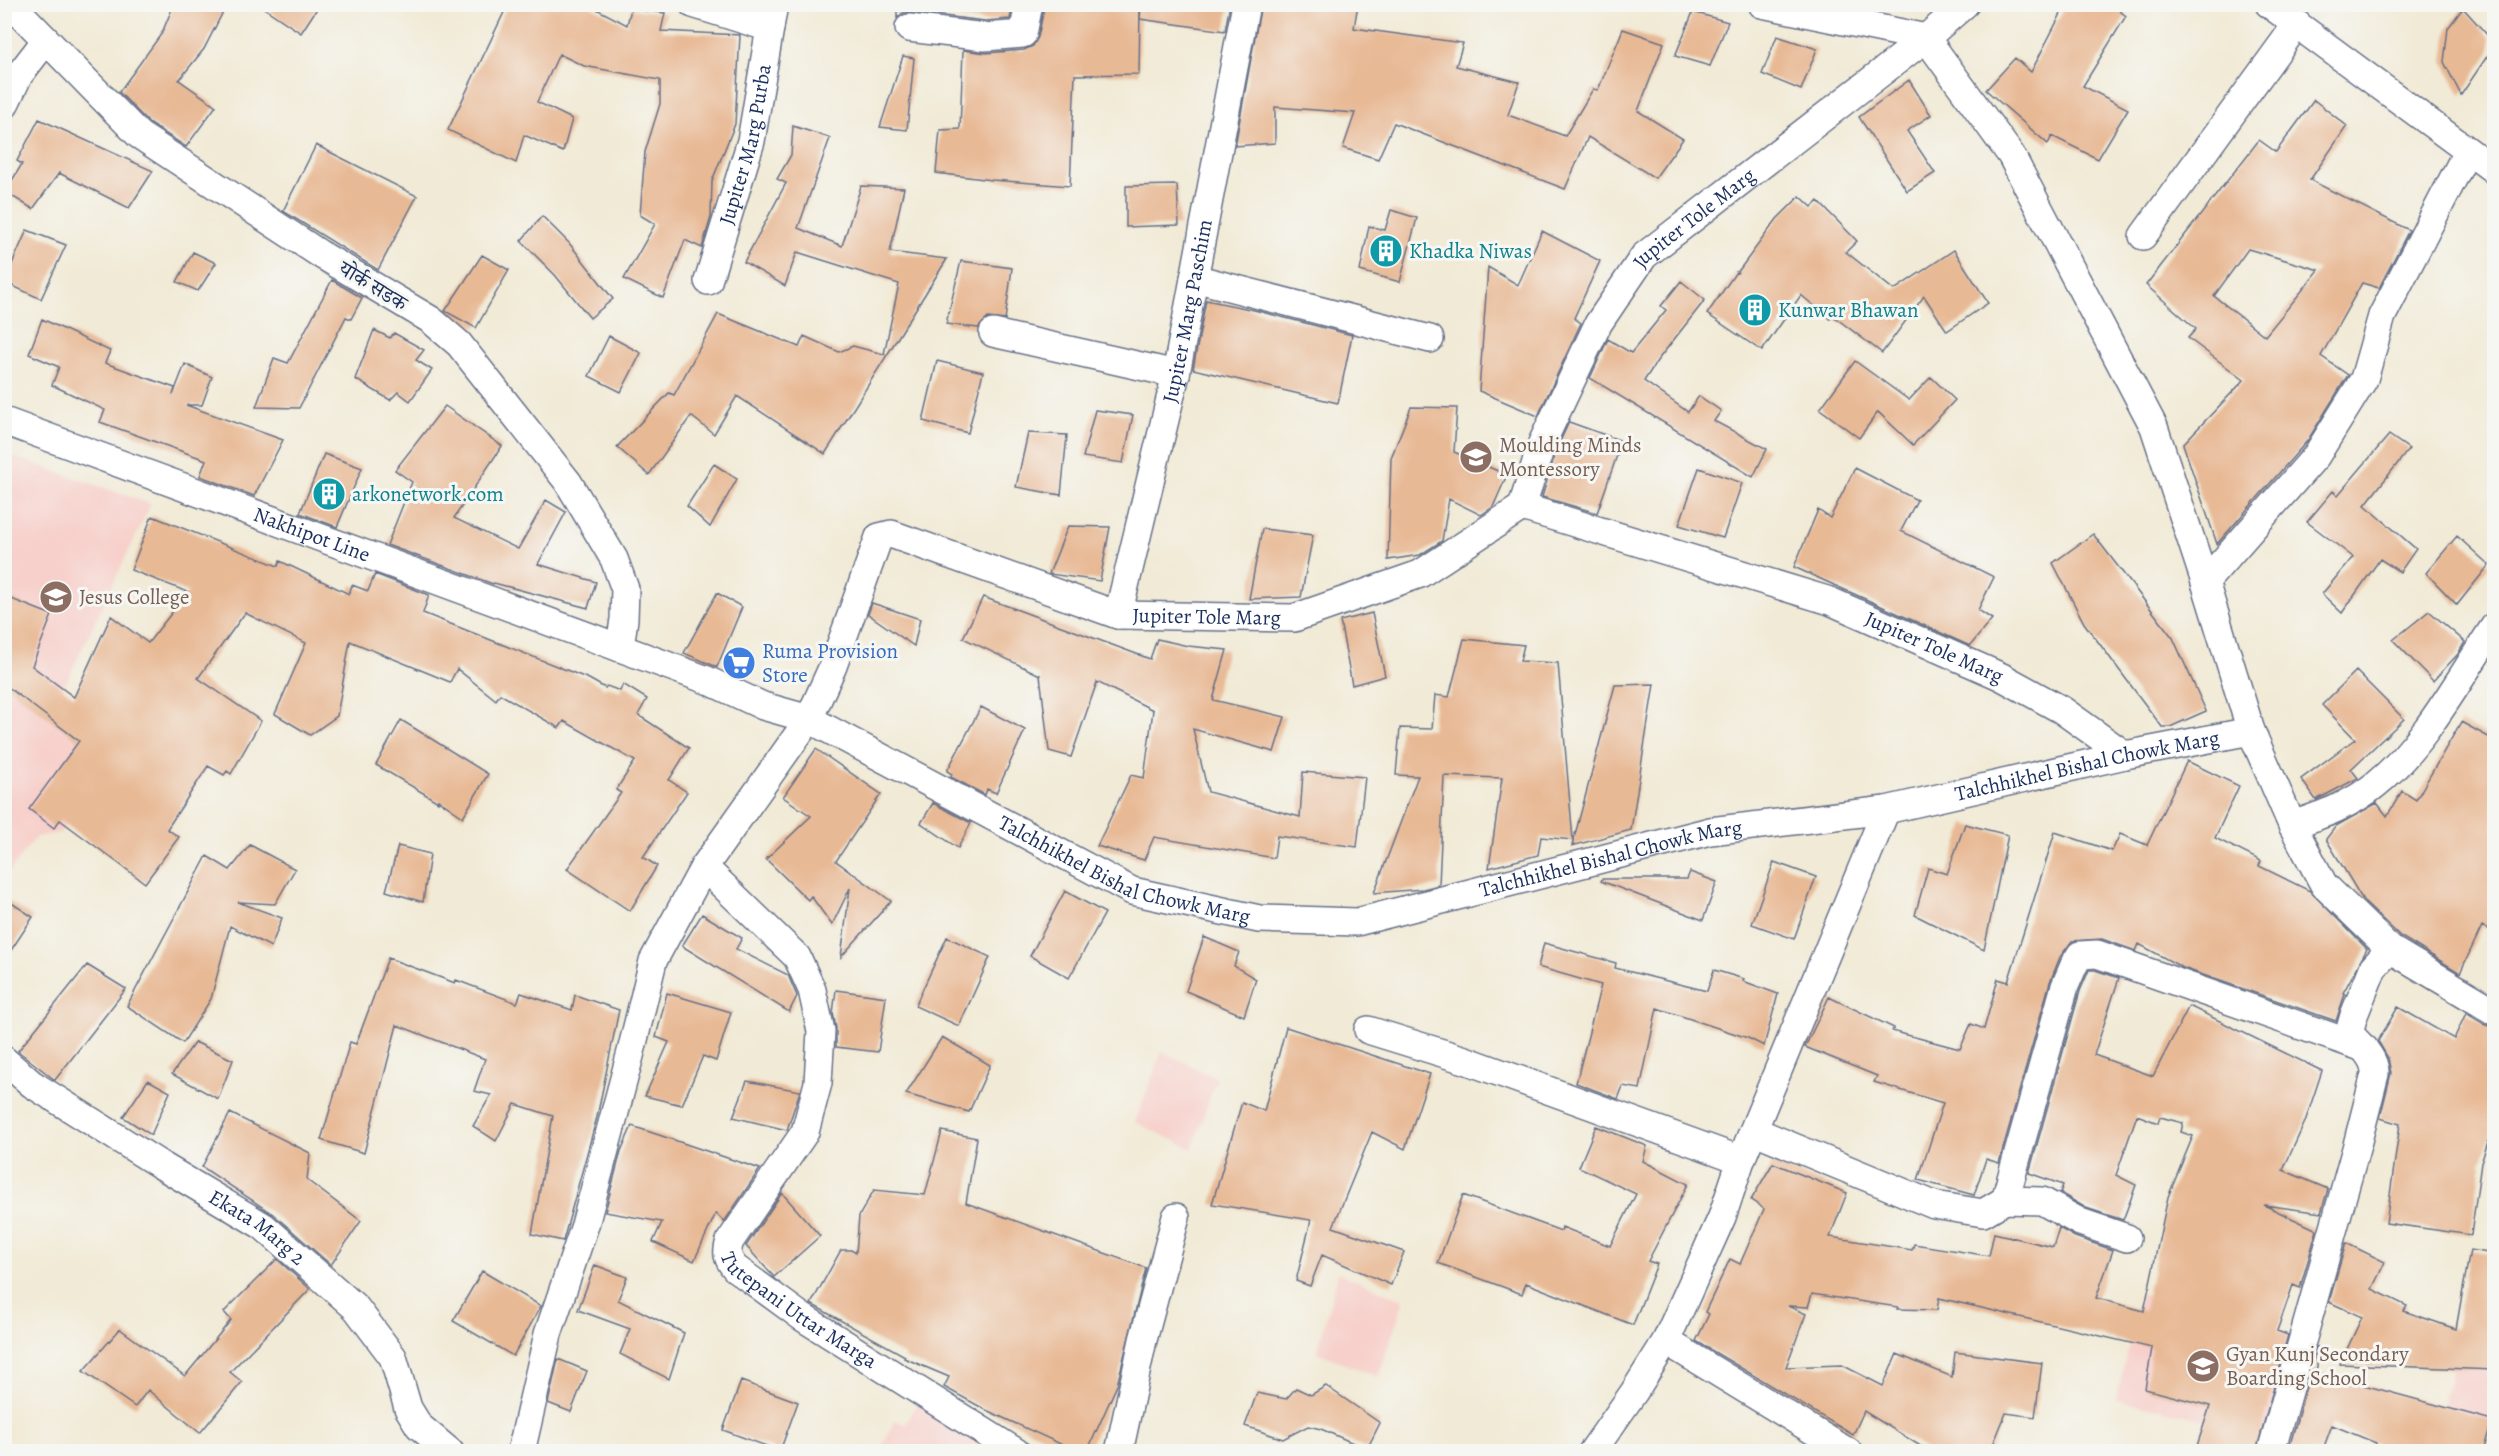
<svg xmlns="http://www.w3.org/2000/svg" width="2499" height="1456" viewBox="0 0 2499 1456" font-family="Alegreya,'Noto Serif Devanagari',serif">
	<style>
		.built { fill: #f7d0cb }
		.building { fill: #e8b995; fill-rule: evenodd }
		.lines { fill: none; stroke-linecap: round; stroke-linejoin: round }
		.minor-casing { stroke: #667088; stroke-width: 30 }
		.minor { stroke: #fff; stroke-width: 27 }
		.labels { text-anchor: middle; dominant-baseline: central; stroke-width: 6; stroke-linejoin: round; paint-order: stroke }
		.street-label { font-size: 21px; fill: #1b2f5e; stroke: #f6f6f2 }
		.culture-label { font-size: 21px; fill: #0d838f; stroke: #f6f6f2; text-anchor: start }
		.education-label { font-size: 21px; fill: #785e54; stroke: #f6f6f2; text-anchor: start }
		.shop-label { font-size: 21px; fill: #366cbe; stroke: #f6f6f2; text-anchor: start }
	</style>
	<rect width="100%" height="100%" fill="#f6f6f2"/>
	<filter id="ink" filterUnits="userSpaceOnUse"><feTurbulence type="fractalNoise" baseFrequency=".0167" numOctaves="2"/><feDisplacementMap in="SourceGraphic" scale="12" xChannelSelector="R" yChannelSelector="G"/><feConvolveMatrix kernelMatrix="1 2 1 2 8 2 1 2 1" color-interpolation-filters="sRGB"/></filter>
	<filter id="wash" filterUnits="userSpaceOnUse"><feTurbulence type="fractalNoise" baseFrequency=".008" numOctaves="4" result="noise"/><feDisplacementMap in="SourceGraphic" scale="24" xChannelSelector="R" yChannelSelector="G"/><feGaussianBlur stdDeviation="1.35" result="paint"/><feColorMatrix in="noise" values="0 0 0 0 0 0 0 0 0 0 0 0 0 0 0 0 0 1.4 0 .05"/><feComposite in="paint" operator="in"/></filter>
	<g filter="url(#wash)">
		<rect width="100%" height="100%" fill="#f1ead6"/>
		<path class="built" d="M5,454l146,50 -88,185 69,41 -72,103 -24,4 -31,41z
			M1162,1052l55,26 -25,71 -57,-27z
			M1338,1273l66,27 -26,77 -61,-25z
			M2141,1294l150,40 -25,100 -150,-35z
			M2466,1304l28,5v142l-61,1z
			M919,1402l65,38 -4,11 -101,1 17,-32 9,5z"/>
		<g id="blocks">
			<path class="building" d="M174,4h53l-23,45 -25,31 37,26 -30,41 -37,-24 -30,-31 43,-59z
				M258,4h62l-19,29z
				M508,4h79l40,21 4,-16 34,4 -4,18 79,4 -5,89 -23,57 -1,36 -9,31 -17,-8 -22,58 -39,-19 31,-55 -15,-9 5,-63 15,-48v-24l-76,-14 -25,-12 -22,48 35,17 -9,33 -39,-17 -8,28 -68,-33z
				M897,4h116l-3,15 -25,2 -74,-9 -8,1 -6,5z
				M1141,4h89l-5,27 -85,-12z
				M1261,4h97l-4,24 109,15 -7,23 63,16 -11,33 57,21 28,-47 5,1 25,-61 41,14 -26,68 45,28 -28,39 -67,-41 -23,52 -171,-66 -16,36 -35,-11 12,-35 -80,-6v36l-40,3z
				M2066,4h45l15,12 -43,70 45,23 -30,50 -46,-23 -4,8 -62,-54 29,-32 16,14z
				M1140,8l-1,66 -64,1 -5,111 -78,-6 -56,-7 4,-43 20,-1 3,-79 23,3 38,-3 9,-4 5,-9 6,-28z
				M2463,8l27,30v14l-29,43 -17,-33 4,-34z
				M1693,12l35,10 -18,44 -35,-10z
				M1777,36l40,13 -16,41 -39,-16z
				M903,56l11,2 -7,72 -27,-3z
				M1909,80l22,35 -24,16 28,42 -28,18 -48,-74z
				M2314,100l33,26 -37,54 99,50 -30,58 -17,-5 -41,73 27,19 -40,65 -91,104 -34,-100 61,-64 -56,-42 8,-9 -50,-44 113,-145 17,12zM2248,249l71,21 -54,66 -51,-40z
				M39,119l114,52 -24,37 -70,-35 -26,36 -28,-17 17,-28 -5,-3z
				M793,126l37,12 -32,90 44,18 19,-60 43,2 -14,64 57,7 -60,96 -3,-1 15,-70 -102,-32 -12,34 -41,-24 42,-79 -9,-4 14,-24z
				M316,145l101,51 -39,74 -95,-59z
				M1177,185l2,40 -53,2v-41z
				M1800,196l12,11 6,-6 39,40 -11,11 48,38 60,-40 34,53 -41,28 -23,-35 -42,57 -49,-37 -3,3 -29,-24 -39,56 -55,-37 29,-42 1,1 40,-54z
				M1391,210l26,8 -17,64 -40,-11 9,-45 16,4z
				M542,216l27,27 44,56 -23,19 -35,-43 -34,-34z
				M27,230l39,15 -25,54 -37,-17z
				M1542,231l58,30 -26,57 7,5 -43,93 -59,-25 9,-124 30,18z
				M193,252l23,11 -18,28 -21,-9z
				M482,255l27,15 -33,58 -31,-17z
				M961,261l51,7 -7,52 -17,-2 -10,10 -32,-4z
				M332,280l30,18 -11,21 -5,-2 -47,91 -43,-1 18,-49 14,5z
				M1681,281l24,19 -48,61 -13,20 44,31 11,-16 22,15 -7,10 53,28 -14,28 -163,-99 18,-39 23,14 35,-43 -5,-4z
				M1206,300l48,10 98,25 -14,68 -145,-34z
				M718,314l81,33 5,-11 35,16 14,-6 34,9 -62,99 -88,-58 -23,38 -23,-18 -42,59 -32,-28 52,-54 5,2z
				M42,319l68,32 -5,12 70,25 -2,7 12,-31 27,13 -10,28h-16l97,35 -29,56 -54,-20 6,-16 -106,-38 5,-12 -53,-25 7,-18 -30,-13z
				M374,330l16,8 4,-5 30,17 -8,10 16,10 -22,31 -12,-9 -8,8 -35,-21z
				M609,336l32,17 -20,39 -32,-16z
				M937,361l46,11 -15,61 -45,-12z
				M1855,361l54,39 22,-23 24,23 -42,45 -35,-33 -19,26 -39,-29z
				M445,406l57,40 -48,72 64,31 28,-49 20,12 -28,52 58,18 -8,26 -94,-25 -1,1 -106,-39 25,-63 -17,-12z
				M1411,407l46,1 -3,44 53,23 -14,32 -12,8 -32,-16 -7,42 -22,14 -32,5 3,-102z
				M1095,410l38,5 -10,48 -40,-6z
				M1569,422l53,19 -25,72 -55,-16 15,-49z
				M1028,433l39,2 -6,60 -45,-8z
				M2389,435l20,14 -44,56 51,44 -16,23 -20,-13 -38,54 -20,-19 31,-37 -46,-35 26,-31 5,4z
				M324,454l38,14 -25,59 -37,-14z
				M714,464l23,15 -27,48 -23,-21z
				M1699,468l43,15 -19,55 -44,-13z
				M1855,468l62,32 -16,31 93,46 -16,33 14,9 -22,27 -176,-79 24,-57 12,8z
				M152,516l126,50 2,-5 69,33 3,-9 16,6 7,-17 54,21 -6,18 166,66 16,9 2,-2 13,5 3,-7 24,15 -9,16 51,33 -20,32 18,12 -44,65 14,9 -27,45 -63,-42 54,-76 -5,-3 19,-29 -71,-40 -5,7 -59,-34 -4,6 -39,-31 -7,13 -100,-41 -13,75 -27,19 -35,-21 31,-71 -61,-30 -47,65 63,43 -30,53 -4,-3 -3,4 -16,-9 -41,63 12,8 -34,46 -85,-63 -6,8 -25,-19 50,-68 -75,-57v-88l48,19 -20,51 42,31 37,-81 37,27 40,-51 -57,-22z
				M1068,526l42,1 -10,54 -51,-7z
				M1262,529l51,6 -12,62 -52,2z
				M2093,534l80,104 33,73 -36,16h-8l-78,-104 -31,-60z
				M2457,536l32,29 -32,40 -31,-32z
				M717,593l25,14 -25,60 -33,-14z
				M983,597l167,62 7,-20 31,7 39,4 -14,50 72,17 -11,35 -81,-23 15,63 92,25 3,-45 62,5 -8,70 -80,-11 -3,22 -120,-21 -10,23 -47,-14 34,-71 13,3 9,-68 -56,-28 -26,75 -22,-6 -9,-76 -77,-37z
				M872,603l48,16 -6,27 -46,-32z
				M2429,611l36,31 -7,12 -25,27 -40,-41z
				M1372,613l13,63 -33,9 -12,-64z
				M1464,639l60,6 -4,16 38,2 15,177 -32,-3 -3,18 -49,13 13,-90 -58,-2 -5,109 -16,4 -49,4 44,-117 -22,-1 4,-47 32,1 3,-34 14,2z
				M2356,671l48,48 -53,50 7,9 -42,22 -15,-21 54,-40 -33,-34z
				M1654,684l-23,146 -59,16 43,-161z
				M981,707l44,23 -29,63 -9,-4 -2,6 -34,-18 1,-3 -5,-3z
				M401,720l87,54 -25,43 -25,-17v2l-62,-37z
				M2461,722l33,18v173l-7,16 -5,-3 -22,47 -60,-37 -36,-34 -38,-63 10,-13 41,-23 10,13 15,-25 14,9z
				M816,749l65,45 -45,67 55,40 -50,56 9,-69 -18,37 -21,-29 -3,4 -42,-41 45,-43 -28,-19z
				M2187,761l52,25 -24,52 46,23 -2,5 51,25 57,58 -24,44 2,1 -9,27 -153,-53 -44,-24 -3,7 -34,-12 -30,2 -12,16 -10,25 -51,181 -13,-4 -12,36 -56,-15 25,-77 -69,-21 3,-6 -72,-29 24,-50 65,31 -2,3 68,18 11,-25 13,5 14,-50 10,3 47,-150 57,19 8,-17 27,11z
				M933,803l38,20 -13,25 -37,-25z
				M1965,824l43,11 -24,115 -69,-35 13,-47 19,6z
				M250,845l45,24 -20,35 -37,-2 44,16 -11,29 -41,-21 -19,73 -28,44 -56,-37 80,-150 23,14z
				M398,846l32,8 -7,48 -37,-11z
				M1774,862l42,15 -22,62 -42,-15z
				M1690,872l27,10 -14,38 -102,-39 1,-2h85z
				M1065,891l40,22 -36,65 -39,-22z
				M4,898l29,19 -29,44z
				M702,914l40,24 -6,11 52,26 9,21 -8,16 -107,-66z
				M947,937l43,20 -31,69 -44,-20z
				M1204,937l35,15 -5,14 22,13 -12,37 -58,-25z
				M1544,943l72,20 -1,5 92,23 7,-21 30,9 -1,2 35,13 -14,52 -16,-8 -91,-30 -17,81 -17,-3 -5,13 -42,-16 25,-98 -63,-18z
				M388,958l67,25 1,-3 61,23 4,-10 51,17 3,-15 44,15 -22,107 -34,124 -31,-7 21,-118 -38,-12 -19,37 -23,-15 18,-31 -17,-4 11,-32 -88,-34 -33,128 -43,-13 29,-98 6,2z
				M87,965l39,24 -71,91 -37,-29z
				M2089,970h6l24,8 -25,77 59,21 36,-70 133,65 -17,51 -22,48 45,19 -7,24 -57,-8 53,25 -17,58 -7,-3 -16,46 11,4 -32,117h-61l15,-46 -65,-17 7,-41 -213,-50 -2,12 -40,-1 1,-2 -86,-13 -4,13 -20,-1 18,8 -20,53 56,-2 41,21 14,-32 55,23 3,-25 87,11 -7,54 -29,-4 -16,39h-60l-66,-41 -11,24 -157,-94 13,-27 -4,-2 25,-53 10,5 24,-55 -13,-9 22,-37 74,30 -17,44 82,13 2,-6 75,12 5,-23 59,14 6,-19 16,9 38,13 -17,48 48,13 24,-114 25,-61 -12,-4 2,-9 -23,-6 -2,6 -21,-8 -21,60 20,10 -13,35 -37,-12 -26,-15 3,-8 -34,-12 51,-182z
				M836,990l50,7 -8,55 -42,-5v-19l-3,-15z
				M667,993l64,19 -15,49 -13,-5 -21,49 -37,-9 24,-54 -13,-5z
				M2398,1007l56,32 12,-26 20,12 8,2v97l-13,39 -10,72 -85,-12 14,-99 -20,-6 11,-45 -3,-15 -10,-17z
				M1286,1027l144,47 -25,75 -33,-17 -39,95 71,25 -13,33 -69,-30 -12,31 -14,-5 15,-61 -99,-16 30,-102 22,9z
				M942,1037l48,28 -21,47 -63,-18z
				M195,1042l38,18 -15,39 -46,-25z
				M148,1080l22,12 -19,43 -28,-18z
				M747,1081l53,10 -13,39 -54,-13z
				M230,1113l80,40 -3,27 54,41 -30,44 -58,-51 -71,-47z
				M632,1126l128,43 -36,53 -8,-9 -22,48 -41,-19 9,-20 -57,-10 16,-61z
				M1596,1126l51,20 -4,15 45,23 -40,77 9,3 -24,61 -107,-42 -4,11 -84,-31 25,-68 98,36 1,-4 48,19 26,-52 -57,-27z
				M942,1131l35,7 -11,65 180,65 -29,117 -30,67h-9l-92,-42 -42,-23 5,-10 -45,-19 1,-2 -94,-52 30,-54h10l5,3 3,-37 15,-26 51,5z
				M782,1193l38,43 -46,41 -28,-31z
				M2346,1243l39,19 -13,27 35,17 -3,5 52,18 14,-79 24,4v116l-154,-6 22,-47 -33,-15z
				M277,1259l33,30 -80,83 12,10 -42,51 -52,-43 -13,17 -52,-36 37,-42 65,47 46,-56 -7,-8z
				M595,1265l32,12 -9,23 66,33 -15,46 -49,-25 10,-25 -52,-19z
				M482,1271l59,35 -28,50 -60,-35z
				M2317,1347l3,1 -4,24 176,48 -9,32h-110l3,-9 -44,-18 -10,27h-34z
				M558,1359l29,12 -16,41 -23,-9z
				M741,1381l57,21 -18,49 -57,-21z
				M1326,1386l54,37 -13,26 -46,-20 -13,-3 -25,13 -38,-13 12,-33 29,6 10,-11 15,7z"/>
		</g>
	</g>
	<g filter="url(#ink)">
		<use href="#blocks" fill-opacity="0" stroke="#667088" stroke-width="1.5"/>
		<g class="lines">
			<g class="minor-casing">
				<g id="minor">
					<path d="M11,4l128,131 181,119 111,66 28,24 109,138 46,77 11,30 -1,30 -4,29"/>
					<path d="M693,4l77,24"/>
					<path d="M1762,4l164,34 85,117 143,272 51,155 46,149"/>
					<path d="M2269,4l225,166"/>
					<path d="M909,28l76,9 38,-3 6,-30"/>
					<path d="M4,106l15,-31 27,-35"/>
					<path d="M2143,236l154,-212"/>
					<path d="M1194,278l236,61"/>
					<path id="s1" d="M708,281l43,-140 23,-137"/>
					<path d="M993,333l183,41"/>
					<path id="s2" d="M4,421l703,259 56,26 46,13 24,-53 46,-129 12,-3 227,81 176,3 126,-44 102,-67 20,-64 56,-119 46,-68 282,-218 39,-34"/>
					<path id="s3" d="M1522,507l308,94 172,76 60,33 63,45"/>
					<path d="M2205,582l111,-126 48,-77 18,-63 85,-164"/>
					<path id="s4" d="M1118,615l58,-241 70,-370"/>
					<path d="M2292,825c30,-10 59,-20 83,-40 48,-38 85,-108 119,-158"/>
					<path id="s5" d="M704,867l93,90 15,33 9,41 -3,52 -13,49 -75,109c-4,12 -3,17 5,27l67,49 214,135"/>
					<path d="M1368,1030l97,30 276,100"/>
					<path id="s6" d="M4,1060l28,24 127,80 104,62 93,82 37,49 15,51 11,18 31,26"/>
					<path d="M1755,1131l179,74 49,8 22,-13 37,1 38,21 47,16"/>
					<path d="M2005,1200l60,-214 9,-21 6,-10 17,-1 267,94"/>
					<path d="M1666,1341l182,111"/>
					<path id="s7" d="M521,1452l27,-118 37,-109 46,-173 22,-91 51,-94 105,-148 323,172 127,28 98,3 353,-91 176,-21 239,-55 126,-24 41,94 32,60 66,64 104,62"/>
					<path d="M1119,1452l24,-112 33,-123"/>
					<path d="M1592,1452l42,-60 32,-51 56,-124 19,-57 145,-350"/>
					<path d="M2271,1452l86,-307 18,-71c1,-16 -15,-29 -26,-41l5,-18 19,-47 17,-19"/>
				</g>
			</g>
			<use href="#minor" class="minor"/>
		</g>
	</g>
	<defs>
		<g id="building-disc" transform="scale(1.725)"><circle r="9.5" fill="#0f9aa8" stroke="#f6f6f2"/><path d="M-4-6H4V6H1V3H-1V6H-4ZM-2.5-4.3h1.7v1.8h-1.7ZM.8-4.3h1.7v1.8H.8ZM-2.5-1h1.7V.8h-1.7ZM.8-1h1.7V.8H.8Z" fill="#fff"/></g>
		<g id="school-disc" transform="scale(1.725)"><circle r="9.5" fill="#8d6e63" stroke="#f6f6f2"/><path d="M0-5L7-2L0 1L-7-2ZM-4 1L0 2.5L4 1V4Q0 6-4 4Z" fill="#fff"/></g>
		<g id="university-disc" transform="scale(1.725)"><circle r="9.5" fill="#8d6e63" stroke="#f6f6f2"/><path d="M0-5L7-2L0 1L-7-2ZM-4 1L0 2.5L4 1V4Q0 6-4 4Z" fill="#fff"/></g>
		<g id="supermarket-disc" transform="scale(1.725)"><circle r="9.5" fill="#3f7fe0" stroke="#f6f6f2"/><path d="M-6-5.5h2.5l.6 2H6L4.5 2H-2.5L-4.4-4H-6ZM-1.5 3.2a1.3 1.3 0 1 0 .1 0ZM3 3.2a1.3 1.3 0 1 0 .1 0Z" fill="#fff"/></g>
	</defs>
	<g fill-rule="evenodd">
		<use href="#building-disc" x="1386" y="251"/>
		<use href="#building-disc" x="1755" y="310"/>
		<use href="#school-disc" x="1476" y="457"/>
		<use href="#building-disc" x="329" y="494"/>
		<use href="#university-disc" x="56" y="597"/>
		<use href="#supermarket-disc" x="739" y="663"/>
		<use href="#school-disc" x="2203" y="1366"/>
	</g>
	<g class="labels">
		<g class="street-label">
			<text stroke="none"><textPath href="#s1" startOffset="142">Jupiter Marg Purba</textPath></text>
			<text stroke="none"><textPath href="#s2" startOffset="2082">Jupiter Tole Marg</textPath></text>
			<text transform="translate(373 286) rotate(31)">योर्क सडक</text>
			<text stroke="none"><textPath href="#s4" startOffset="312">Jupiter Marg Paschim</textPath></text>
			<text stroke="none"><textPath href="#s2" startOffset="328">Nakhipot Line</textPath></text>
			<text stroke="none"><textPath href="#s2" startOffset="1396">Jupiter Tole Marg</textPath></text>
			<text stroke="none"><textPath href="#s3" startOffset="436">Jupiter Tole Marg</textPath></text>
			<text stroke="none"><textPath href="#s7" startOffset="2139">Talchhikhel Bishal Chowk Marg</textPath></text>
			<text stroke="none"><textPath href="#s7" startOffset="1653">Talchhikhel Bishal Chowk Marg</textPath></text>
			<text stroke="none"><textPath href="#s7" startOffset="1149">Talchhikhel Bishal Chowk Marg</textPath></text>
			<text stroke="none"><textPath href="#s6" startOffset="304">Ekata Marg 2</textPath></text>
			<text stroke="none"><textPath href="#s5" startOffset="548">Tutepani Uttar Marga</textPath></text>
		</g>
		<g class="culture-label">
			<text x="1409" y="251">Khadka Niwas</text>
			<text x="1778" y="310">Kunwar Bhawan</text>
			<text x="352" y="494">arkonetwork.com</text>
		</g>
		<g class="education-label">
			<text x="1499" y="445">Moulding Minds<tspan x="1499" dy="24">Montessory</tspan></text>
			<text x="79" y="597">Jesus College</text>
			<text x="2226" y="1354">Gyan Kunj Secondary<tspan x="2226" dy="24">Boarding School</tspan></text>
		</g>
		<g class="shop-label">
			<text x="762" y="651">Ruma Provision<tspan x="762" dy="24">Store</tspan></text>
		</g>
	</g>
	<rect width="2499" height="1456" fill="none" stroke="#f6f6f2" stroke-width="24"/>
</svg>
